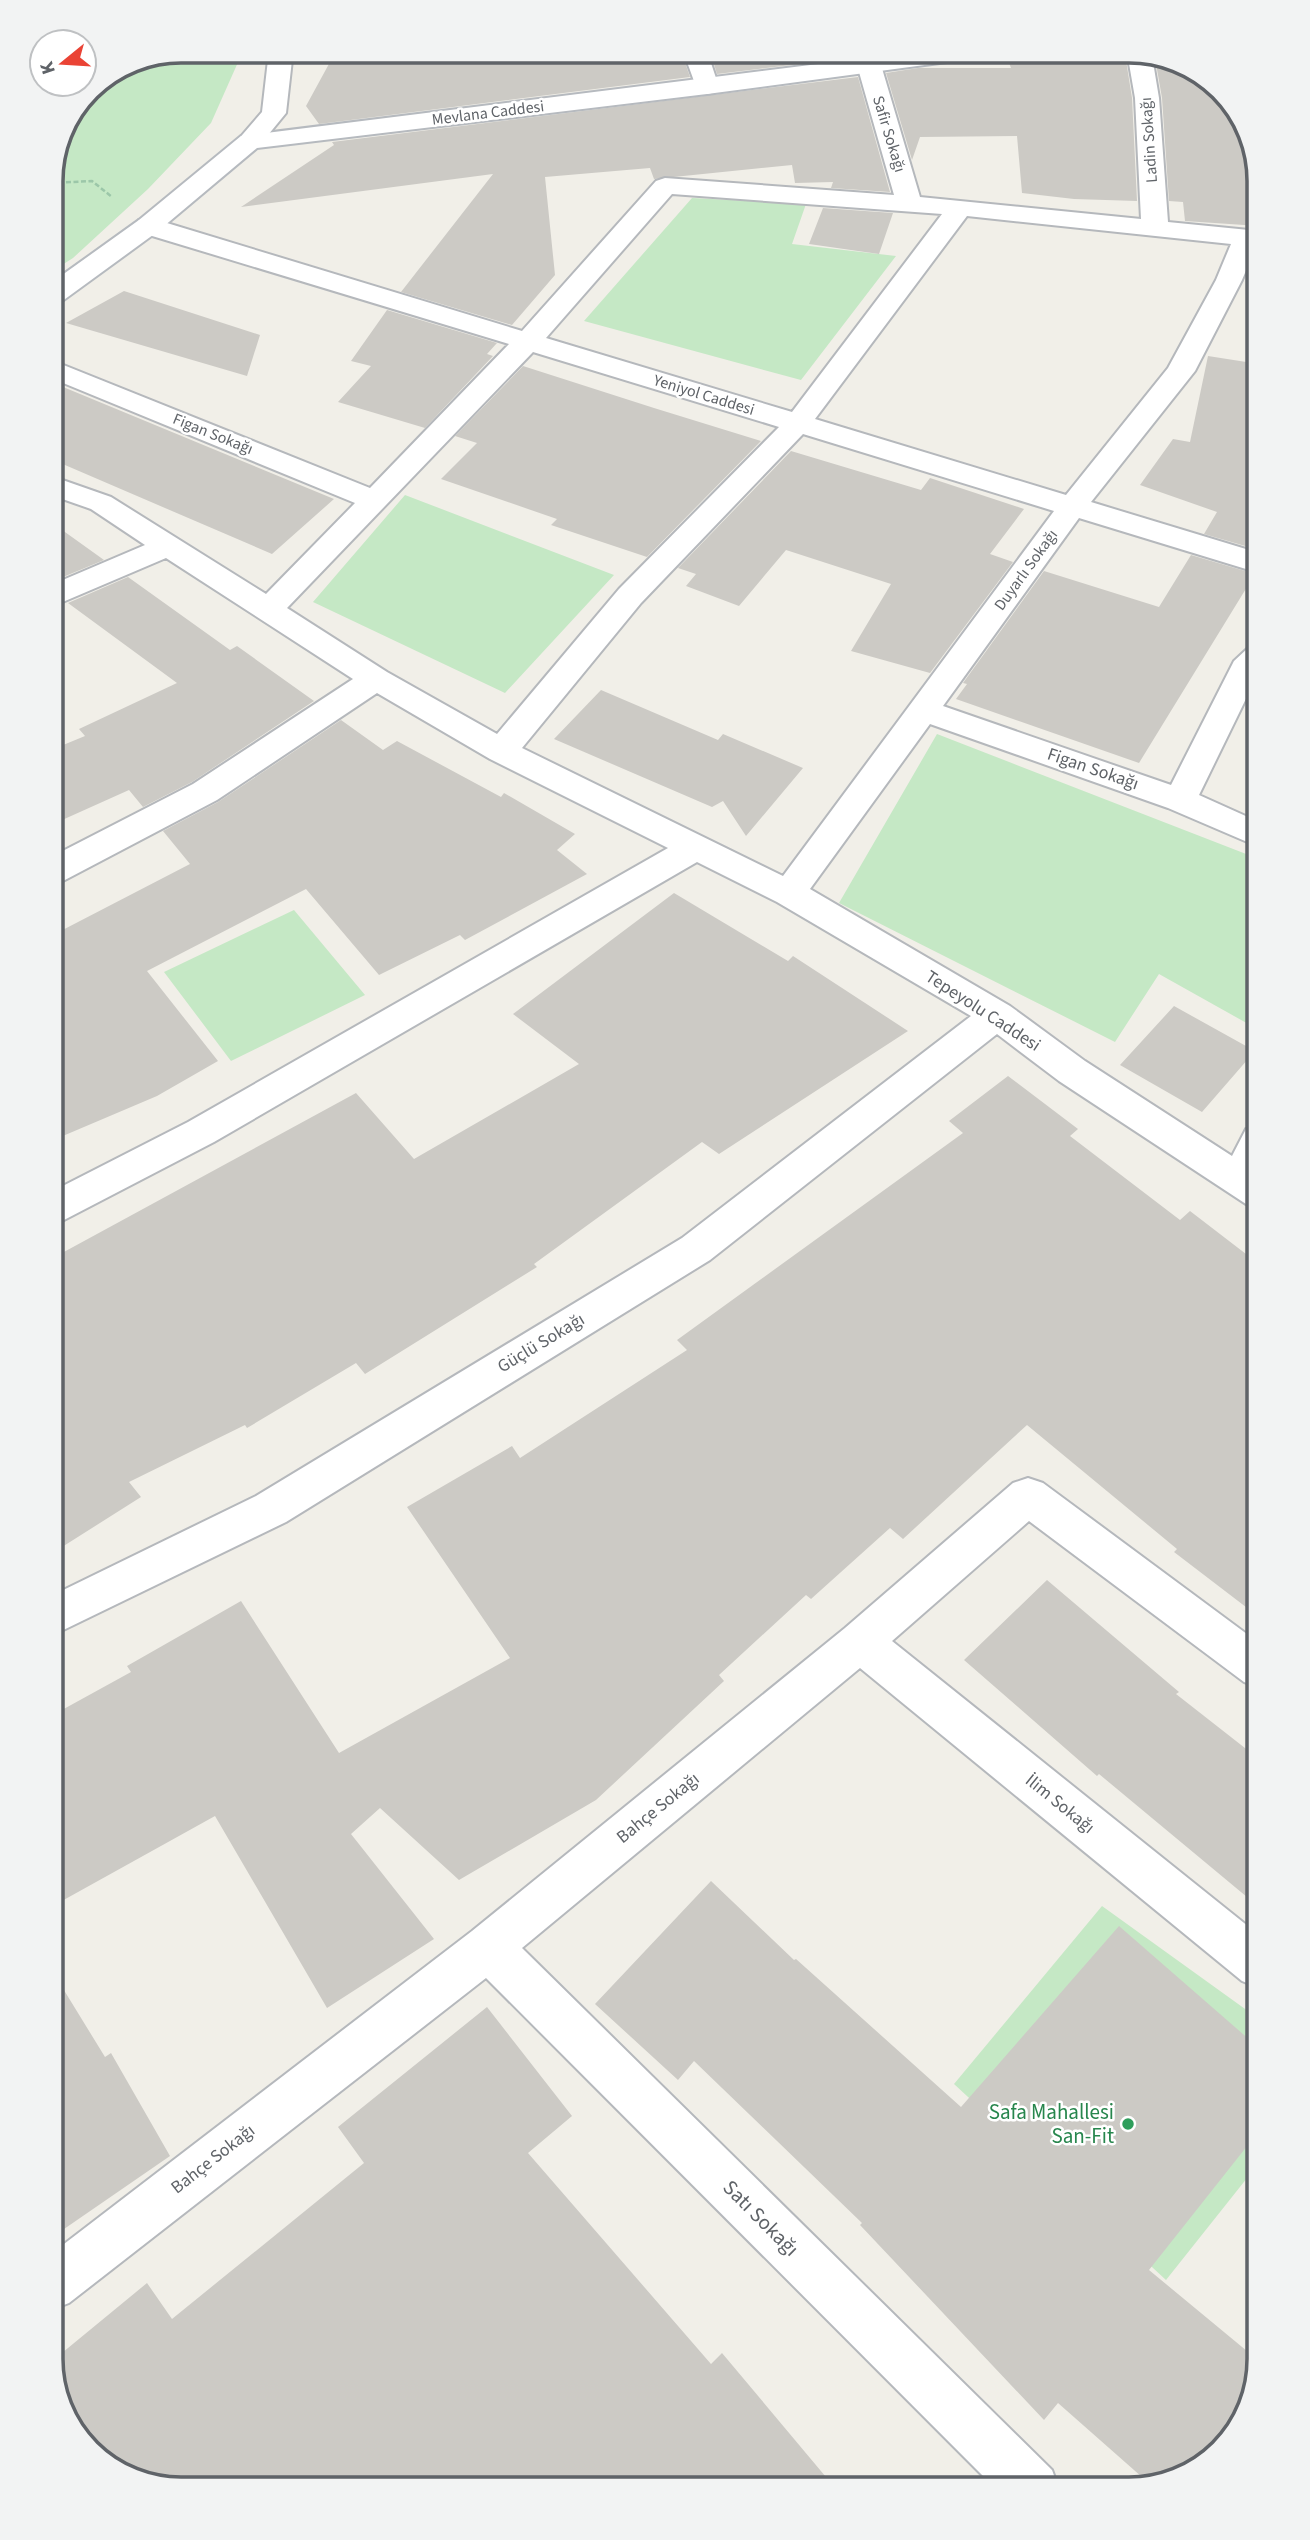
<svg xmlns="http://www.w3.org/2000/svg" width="1310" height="2540" viewBox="0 0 1310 2540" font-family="'Source Sans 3',sans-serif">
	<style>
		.green { fill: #c5e8c5 }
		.building { fill: #cccac5 }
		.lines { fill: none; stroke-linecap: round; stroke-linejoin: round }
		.street-casing { stroke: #b5b8bc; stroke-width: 4 }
		.secondary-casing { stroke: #b6babf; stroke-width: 4 }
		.path { stroke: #9cc7a9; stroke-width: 2.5; stroke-dasharray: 5 2.5; stroke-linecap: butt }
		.street { fill: #fff; fill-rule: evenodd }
		.secondary { fill: #fff; fill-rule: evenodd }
		.leisure-dot { fill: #2e9e5b; stroke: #fff; stroke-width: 2.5 }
		.labels { text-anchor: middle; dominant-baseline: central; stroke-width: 5; stroke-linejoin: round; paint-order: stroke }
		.far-street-label { font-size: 16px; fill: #5f6368; stroke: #fff }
		.street-label { font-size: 18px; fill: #5f6368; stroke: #fff }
		.near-leisure-label { font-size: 21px; fill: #27864d; stroke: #fff; text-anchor: end }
		.near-street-label { font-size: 21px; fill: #5f6368; stroke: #fff }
		.rim { fill: none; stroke: #5f6368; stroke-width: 3.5 }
	</style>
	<rect width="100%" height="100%" fill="#f1efe8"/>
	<path class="green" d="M181,51h62l-32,72 -63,66 -75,69 -22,14v-99l38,-84 43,-28z
		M692,198l114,6 -14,40 104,12 -95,124 -217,-59z
		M405,495l209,80 -109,118 -192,-91z
		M937,734l322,125v171l-100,-56 -44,68 -276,-139z
		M294,910l71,85 -134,66 -67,-89z
		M1102,1906l157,113v144l-93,117 -212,-196z"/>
	<path class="building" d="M336,51h345l9,26 -371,47 -13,-18z
		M710,51h92l6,12 -91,11z
		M1125,54l7,44 5,103 -63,-2 -52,-6 -5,-57 -97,1 -8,23 -26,-87 32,-5h93l-3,-8z
		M1155,58l53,20 41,54 10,49v45l-74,-5 -2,-19 -14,-1 -7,-103z
		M858,77l32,115 -59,-4 2,-6 -38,1 -3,-18 -138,14 -4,-11 -105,9 10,98 -43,50 -111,-33 92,-118 -252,33 93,-62 -2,-3z
		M823,208l70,5 -14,41 -70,-10z
		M124,291l136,44 -13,41 -181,-53z
		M387,310l110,33 -10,11 6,2 -68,72 -87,-26 33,-36 -20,-5z
		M1208,356l51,8v186l-55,-16 13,-22 -77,-27 33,-46 17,3z
		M523,366l131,42 107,33 -114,116 -96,-32 6,-6 -116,-40 36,-36 -22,-7z
		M51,382l237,98 46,19 -62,55 -221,-95z
		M791,451l130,39 9,-12 94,31 -34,45 23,8 -83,111 -79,-22 40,-67 -105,-34 -47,56 -53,-20 10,-12 -18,-6z
		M51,522l53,38 -53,22z
		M1191,555l64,19 -116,189 -183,-64 11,-15 -4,-1 81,-112 115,36z
		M128,577l102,73 7,-4 77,55 -122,81 -49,25 -14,-17 -78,35v-75l34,-14 -6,-7 98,-46 -109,-80z
		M601,690l117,50 5,-6 80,34 -57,68 -23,-35 -11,6 -158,-68z
		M341,720l42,30 14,-9 104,56 3,-4 71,41 -18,16 30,24 -122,66 -5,-5 -81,40 -73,-86 -159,82 71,90 -61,35 -106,45v-205l139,-72 -27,-33 55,-29z
		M674,893l114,68 5,-5 115,75 -189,123 -17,-12 -168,122 3,3 -172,107 -9,-11 -109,65 -2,-3 -116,57 12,15 -90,57v-295l305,-166 58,66 165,-95 -66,-50z
		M1174,1006l81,45 -53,61 -82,-47z
		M1008,1076l70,53 -8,7 110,84 10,-9 69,53v353l-85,-65 3,-3 -150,-124 -124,114 -13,-11 -79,71 -5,-4 -87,80 5,6 -128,119 -137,80 -79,-72 -29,26 83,105 -107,69 -112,-192 -164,91v-191l80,-44 -4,-6 114,-65 98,152 171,-95 -103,-151 105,-61 8,12 167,-108 -10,-10 286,-207 -14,-12z
		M1047,1580l132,112 -3,2 83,65v148l-160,-133 -2,2 -133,-116z
		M711,1881l83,79 2,-1 165,148 158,-181 140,122v83l-110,139 110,91 -22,71 -59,47 -27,6 -93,-82 -14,17 -184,-195 2,-2 -168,-162 -16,19 -83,-76z
		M51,1969l54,88 6,-4 59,103 -119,82z
		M487,2007l85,109 -44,37 183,211 11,-11 114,136h-663l-65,-22 -47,-59 -10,-46 96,-79 25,36 192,-156 -26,-36z"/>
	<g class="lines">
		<g class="street-casing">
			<path id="street" d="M269,51h24l-7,62 -27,33 -9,3 -9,-3 -4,-5 25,-29z
				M683,51h24l12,36 -3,5 -9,2 -9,-2z
				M1138,51l14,5 7,42 9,124 91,9v16h-3l-14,33 -47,91 -104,131 168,51v20l-180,-55 -136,188 228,79 63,-124 14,-13 11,-3v27l-60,123 60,27v25l-91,-39 -238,-84 -120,165 200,117 75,55 147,95 14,-27 13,-4v83l-13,-4 -187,-123 -62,-47 -287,226 -424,262 -235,114v-40l205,-100 426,-258 289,-222 -194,-114 -80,-40 -483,280 -150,78 -13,4v-32l137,-70 480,-274 -178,-89 -113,-66 -160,107 -154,81 -12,3v-27l142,-73 160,-105 -187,-121 -115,49v-22l94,-40 -54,-36 -40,-14v-19l60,21 155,97 89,-91 -304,-125v-18l319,128 139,-144 -370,-112 -4,-6 4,-6 9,-2 9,2 365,111 134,-150 9,-3 229,17 -37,-130 3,-5 9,-2 9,2 3,5 39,132 221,22 -6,-121 -8,-46zM672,194l270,20 -150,198 -246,-74zM967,216l264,28 -15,36 -48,88 -102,127 -251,-76zM533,352l246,75 -160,162 -122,145 -110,-62 -100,-64zM803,434l251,77 -271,365 -261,-128 119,-145z
				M1028,1478l15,5 216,160v45l-15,-6 -215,-161 -137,120 367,294v53l-17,-7 -382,-313 -338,280 530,522 7,19h-63l-510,-511 -417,325 -18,7v-56l421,-323 373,-303 168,-145z"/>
		</g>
		<g class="secondary-casing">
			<path id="secondary" d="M923,51h66l-4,5 -8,2 -270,36 -450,54 -100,84 -96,70 -10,2v-21l88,-63 102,-84z"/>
		</g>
		<path class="path" d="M117,70l76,-12 11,-7
			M51,183l41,-2 20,16"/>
		<use href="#street" class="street"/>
		<use href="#secondary" class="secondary"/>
	</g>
	<circle class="leisure-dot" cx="1128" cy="2124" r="7"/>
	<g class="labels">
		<g class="far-street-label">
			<text transform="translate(488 113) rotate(-7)">Mevlana Caddesi</text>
			<text transform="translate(889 134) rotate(73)">Safir Sokağı</text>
			<text transform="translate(1149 140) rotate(-94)">Ladin Sokağı</text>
			<text transform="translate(704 395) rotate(17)">Yeniyol Caddesi</text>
			<text transform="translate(213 434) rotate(22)">Figan Sokağı</text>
			<text transform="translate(1026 570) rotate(-54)">Duyarlı Sokağı</text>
		</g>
		<g class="street-label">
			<text transform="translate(1093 769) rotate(19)">Figan Sokağı</text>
			<text transform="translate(983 1011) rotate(33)">Tepeyolu Caddesi</text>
			<text transform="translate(541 1343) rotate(-31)">Güçlü Sokağı</text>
			<text transform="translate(1060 1804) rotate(39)">İlim Sokağı</text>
			<text transform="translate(658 1808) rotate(-39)">Bahçe Sokağı</text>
			<text transform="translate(213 2159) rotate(-38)">Bahçe Sokağı</text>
		</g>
		<g class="near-leisure-label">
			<text x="1114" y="2112">Safa Mahallesi<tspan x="1114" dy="24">San-Fit</tspan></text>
		</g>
		<g class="near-street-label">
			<text transform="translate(761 2218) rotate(45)">Satı Sokağı</text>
		</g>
	</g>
	<path d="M0 0H1310V2540H0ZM181 63H1129A118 118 0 0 1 1247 181V2359A118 118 0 0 1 1129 2477H181A118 118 0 0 1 63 2359V181A118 118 0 0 1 181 63Z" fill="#f2f3f3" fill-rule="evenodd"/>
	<path class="rim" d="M181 63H1129A118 118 0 0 1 1247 181V2359A118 118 0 0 1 1129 2477H181A118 118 0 0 1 63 2359V181A118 118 0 0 1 181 63Z"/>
	<g transform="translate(63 63) rotate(252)"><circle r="33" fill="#ffffff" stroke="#bfc1c3" stroke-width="2"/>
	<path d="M0-5L12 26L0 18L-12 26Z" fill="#ea4335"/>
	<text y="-10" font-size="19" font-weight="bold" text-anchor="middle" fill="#5f6368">K</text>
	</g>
</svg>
